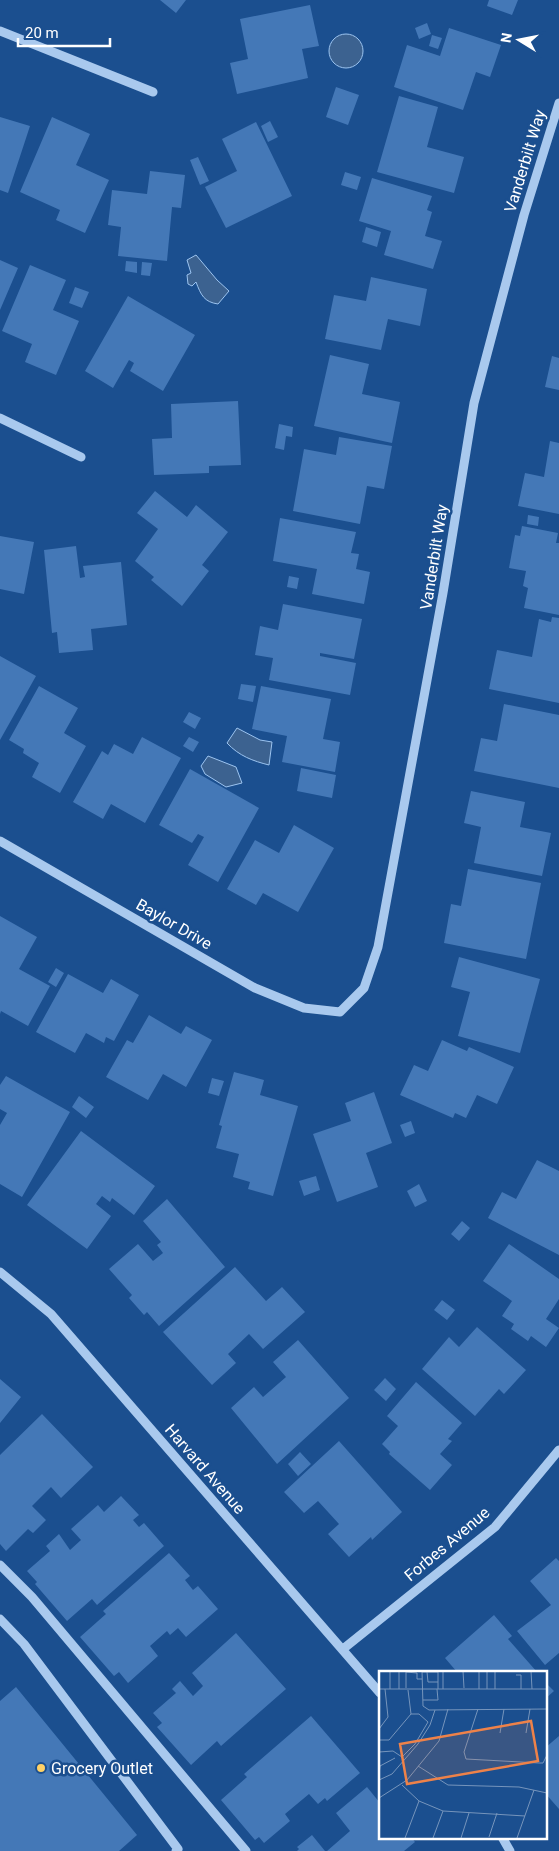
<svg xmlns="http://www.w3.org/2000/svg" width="559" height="1851" viewBox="0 0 559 1851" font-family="Roboto,sans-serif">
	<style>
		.water { fill: #3c6290; stroke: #9cc4f0 }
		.building { fill: #4478b7 }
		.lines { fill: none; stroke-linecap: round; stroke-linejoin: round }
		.minor { stroke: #a9c9ee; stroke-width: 9 }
		.poi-dot { fill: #ffd166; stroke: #1b4f8f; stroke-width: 2 }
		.labels { text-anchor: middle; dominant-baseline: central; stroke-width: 5; stroke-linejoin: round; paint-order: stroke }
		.street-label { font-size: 16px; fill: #fff; stroke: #1b4f8f }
		.poi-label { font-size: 16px; fill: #fff; stroke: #1b4f8f; text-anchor: start }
		.inset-road { fill: none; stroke: #7695bc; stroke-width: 1 }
		.view { fill: #ee8249; fill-opacity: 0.15; stroke: #ee8249; stroke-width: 2.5 }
		.inset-edge { fill: none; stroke: #fff; stroke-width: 2.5 }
	</style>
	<rect width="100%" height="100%" fill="#1b4f8f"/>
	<path class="water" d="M329 51a17 17 0 1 1 34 0a17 17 0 1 1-34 0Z
		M196,255l21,25 12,11 -11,13c-14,-2 -17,-9 -22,-22l-4,4 -4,-2 -1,-9 4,-2 -4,-13z
		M237,728l23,12 12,2 -3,23c-16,-4 -30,-9 -42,-22z
		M208,756l28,11 6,16 -16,4 -21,-13 -4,-8z"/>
	<path class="building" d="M160,0h26l-10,13z
		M489,0h29l-6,15 -25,-9z
		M310,5l9,41 -17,3 6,29 -71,16 -7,-31 18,-4 -8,-40z
		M427,23l4,11 -12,5 -4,-11z
		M449,28l52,17 -11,32 -14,-5 -13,38 -69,-23 13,-42 33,11z
		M432,35l10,3 -4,11 -9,-3z
		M336,87l23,8 -11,30 -22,-8z
		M399,96l39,11 -11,40 37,10 -10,36 -77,-21z
		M0,117l30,9 -22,67 -8,-3z
		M52,117l38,17 -14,31 33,15 -24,53 -29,-13 4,-10 -40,-18z
		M270,121l8,16 -10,5 -7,-16z
		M256,122l36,74 -66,32 -21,-41 32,-16 -15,-32z
		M198,157l11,24 -9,4 -10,-25z
		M150,171l35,4 -4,33 -9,-1 -5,54 -49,-5 3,-29 -13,-2 4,-35 35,4z
		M345,172l16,5 -4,13 -16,-5z
		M372,178l60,18 -5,14 5,2 -7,24 17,5 -9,28 -49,-14 7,-24 -32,-10z
		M366,227l15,5 -4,15 -15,-5z
		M0,260l18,8 -18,42z
		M126,261l11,1v11l-12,-2z
		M142,262l10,1 -2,13 -9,-1z
		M30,265l36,15 -13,30 26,11 -23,54 -31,-13 7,-18 -30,-13z
		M371,277l56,12 -7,37 -32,-7 -7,31 -56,-11 9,-44 32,6z
		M75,287l14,5 -7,16 -13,-5z
		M128,296l67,39 -32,56 -33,-20 4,-8 -5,-3 -16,28 -28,-17z
		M330,355l39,9 -7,30 38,8 -8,41 -78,-17z
		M552,356l7,2v32l-14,-3z
		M238,401l3,64 -32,1v7l-55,2 -2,-36 20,-1 -1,-34z
		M279,424l14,3 -1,10 -6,-1 -2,14 -9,-2z
		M339,437l53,9 -8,43 -17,-3 -7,38 -67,-13 11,-62 32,6z
		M550,441l9,2v71l-41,-8 7,-33 19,4z
		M155,491l32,26 9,-12 32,27 -26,33 7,6 -27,35 -31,-26 3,-3 -19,-16 23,-32 -21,-16z
		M528,515l11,2 -1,9 -11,-2z
		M280,518l76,14 -5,21 8,1 -3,15 14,3 -6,32 -52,-10 5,-25 -44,-8z
		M522,526l36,7 -2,10h3v72l-35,-7 4,-20 -5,-2 3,-15 -17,-3 6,-33 5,1z
		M0,536l34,6 -10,52 -24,-5z
		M76,546l4,32 5,-1 -2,-11 38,-4 6,63 -36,4 2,21 -34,3 -2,-21 -5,1 -8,-83z
		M289,576l10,2 -2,11 -10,-2z
		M283,604l79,15 -8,40 -34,-6v3l36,7 -6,32 -81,-15 4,-22 -18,-3 5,-29 18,4z
		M552,617l7,1v85l-70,-14 8,-39 35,7 7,-38 12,3z
		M0,656l36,20 -36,64z
		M241,684l15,2 -3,16 -15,-3z
		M39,686l39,22 -14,25 22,13 -26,47 -28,-16 7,-14 -16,-10 1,-4 -15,-9z
		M261,686l70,13 -8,40 17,3 -5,30 -53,-10 5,-26 -35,-7z
		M504,704l55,11v73l-85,-17 7,-33 16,3z
		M189,712l12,6 -6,11 -12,-7z
		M142,737l39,21 -36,65 -34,-19 -8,15 -30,-17 29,-51 6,4 6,-11 19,10z
		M189,737l10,5 -6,10 -10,-6z
		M301,768l35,7 -4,23 -35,-7z
		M190,769l69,39 -41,74 -30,-17 16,-28 -6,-3 -6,9 -33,-18z
		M471,791l54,11 -5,25 31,6 -9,43 -68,-13 7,-36 -17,-4z
		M294,825l40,23 -36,64 -35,-19 -7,12 -29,-16 28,-49 24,13z
		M468,869l73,14 -15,76 -82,-16 7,-39 10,2z
		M0,916l37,21 -18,32 31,17 -22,40 -27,-15 -1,3z
		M459,957l81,22 -20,74 -62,-17 12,-44 -19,-5z
		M56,968l8,5 -8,14 -8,-5z
		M68,974l35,19 8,-14 28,16 -25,46 -8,-4 -2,6 -18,-10 -11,20 -39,-21z
		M149,1015l32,19 5,-8 26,14 -26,47 -23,-13 -15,26 -42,-23 21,-37 6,3z
		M442,1040l25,11 2,-4 45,20 -17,37 -20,-9 -11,23 -11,-5 -2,5 -53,-23 14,-30 14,6z
		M234,1072l30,8 -4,15 38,11 -25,90 -25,-7 2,-7 -17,-5 6,-23 -23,-6 6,-22 -3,-1z
		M6,1076l64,36 -48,85 -22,-13v-59l7,-12 -7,-4v-24z
		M212,1078l12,3 -5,15 -11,-3z
		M374,1092l18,51 -26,10 12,34 -41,15 -24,-68 38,-13 -6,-18z
		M79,1096l15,11 -8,11 -14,-11z
		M411,1121l4,12 -10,4 -5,-12z
		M81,1131l74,55 -21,29 -22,-17 -2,4 -8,-6 -6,8 15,12 -24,33 -60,-44z
		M537,1160l22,11v84l-71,-37 14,-26 14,7z
		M316,1176l4,14 -16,6 -5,-15z
		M419,1184l8,17 -12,6 -8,-16z
		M167,1199l58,68 -66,59 -12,-14 -3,3 -15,-17 3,-3 -23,-26 29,-25 15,17 10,-8 -6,-8 4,-3 -18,-21z
		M462,1221l8,7 -11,13 -8,-7z
		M509,1244l50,35v20l-13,20 13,9 -13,19 -15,-11 -3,5 -17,-12 3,-5 -12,-8 10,-15 -29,-20z
		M235,1267l31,34 16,-14 23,25 -42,37 -14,-15 -21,20 8,9 -24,22 -49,-53z
		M442,1300l13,10 -8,10 -13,-10z
		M477,1327l49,43 -22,24 -5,-5 -24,27 -53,-47 27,-32 10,10z
		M298,1340l51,58 -72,66 -46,-56 23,-21 9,10 23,-20 -13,-15z
		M385,1378l11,11 -10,12 -12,-11z
		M0,1379l21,18 -21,26z
		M416,1382l46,41 -14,16 4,2 -12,13 12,11 -22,25 -41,-36 1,-2 -8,-8 16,-18 -11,-10z
		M42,1414l51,53 -32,31 -10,-11 -19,19 14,14 -13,13 -5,-4 -22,22 -6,-7v-89z
		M339,1441l63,71 -30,28 -1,-3 -22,20 -21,-23 11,-10 -21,-23 -14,12 -20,-21z
		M300,1452l11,12 -13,12 -10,-12z
		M121,1496l18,19 -6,5 6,7 5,-4 20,23 -67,59 -5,-6 -25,22 -32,-37 2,-2 -10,-11 23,-20 -4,-5 13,-12 11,16 11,-10 -10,-11 27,-24 6,7z
		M169,1553l21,23 -5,4 8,10 5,-4 20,23 -32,28 -8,-9 -8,7 -3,-4 -17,15 8,10 -30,27 -9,-11 -5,4 -34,-39 26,-23 -3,-3z
		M556,1558l3,3v92l-14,12 -28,-34 34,-26 -21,-24z
		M494,1615l18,21 -4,3 29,33h-80l-12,-14z
		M236,1633l50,56 -65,57 -4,-5 -26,24 -34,-38 5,-4 -9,-10 23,-20 -4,-4 8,-8 13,15 10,-10 -11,-13z
		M545,1682l9,9 -9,8z
		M16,1687l121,148 -18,16h-119v-150z
		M311,1716l49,57 -33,28 -2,-3 -7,6 -9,-10 -24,20 5,7 -26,22 -5,-6 -4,3 -34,-40 26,-23 -3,-3z
		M559,1736v73l-14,-16v-45z
		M367,1787l13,16v34h31l4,5 -11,9h-77l23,-20 -14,-18z
		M312,1835l13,16h-28l2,-2 -2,-2z"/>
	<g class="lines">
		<path class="minor" d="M0,31l153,61
			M0,418l81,39
			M0,841l255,147 49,20 36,4 24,-24 14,-41 65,-354 31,-190 50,-188 35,-112
			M0,1272l51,42 329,379
			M0,1565l32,32 214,254
			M0,1619l24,25 154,205 -2,2
			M343,1649l152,-122 64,-77
			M502,1837l8,14"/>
	</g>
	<circle class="poi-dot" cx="41" cy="1768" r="5"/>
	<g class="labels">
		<g class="street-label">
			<text transform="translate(525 161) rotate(-73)">Vanderbilt Way</text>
			<text transform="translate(434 557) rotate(-81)">Vanderbilt Way</text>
			<text transform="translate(174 924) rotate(30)">Baylor Drive</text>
			<text transform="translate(205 1469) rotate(49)">Harvard Avenue</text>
			<text transform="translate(447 1544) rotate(-40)">Forbes Avenue</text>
		</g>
		<g class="poi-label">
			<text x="51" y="1768">Grocery Outlet</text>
		</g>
	</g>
	<g transform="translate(379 1671)">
		<rect width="168" height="168" fill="#1b4f8f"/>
		<path class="inset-road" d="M11,0v18M43,0l1,35 6,4 118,-1M84,0l1,17M100,0v18M108,0v18M116,0v18M152,0l1,18M43,1h16v17M48,1l1,10h10M137,4h5v14M27,17v-16l11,1v6h5M0,18h168M20,18v-18M64,18v-18M44,29h15l-1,-11M99,38l-14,43 2,7 73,4h4l4,-8M0,58l9,-12 -3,-28M121,62l4,-24M147,62l4,-24M0,69h10l22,-26 -3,-24M0,81l14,-1 9,6 13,-13 13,-22 -9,-8h-8M39,95l30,19 71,2 28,6M0,103l1,-8 15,-8M0,109l13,-6 26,-30 12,-19 5,-15M23,114l17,16 24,10 82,5M0,127l28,-18 32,-39 9,-32M110,166l8,-24M26,167l14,-37M54,167l10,-27M82,167l8,-25M138,167l17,-48"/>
		<path class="view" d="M152,50l7,40 -131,23 -7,-40z"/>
		<rect width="168" height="168" class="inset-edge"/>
	</g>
	<g transform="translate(519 40) rotate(280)" stroke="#1b4f8f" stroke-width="4" paint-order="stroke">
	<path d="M0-4L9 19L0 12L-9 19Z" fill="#ffffff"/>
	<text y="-8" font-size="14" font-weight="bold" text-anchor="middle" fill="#ffffff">N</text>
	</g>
	<path d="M18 38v8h92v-8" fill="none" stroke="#ffffff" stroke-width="2.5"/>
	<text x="25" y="38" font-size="15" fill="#ffffff" stroke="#1b4f8f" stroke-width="4" paint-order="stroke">20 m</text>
</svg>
